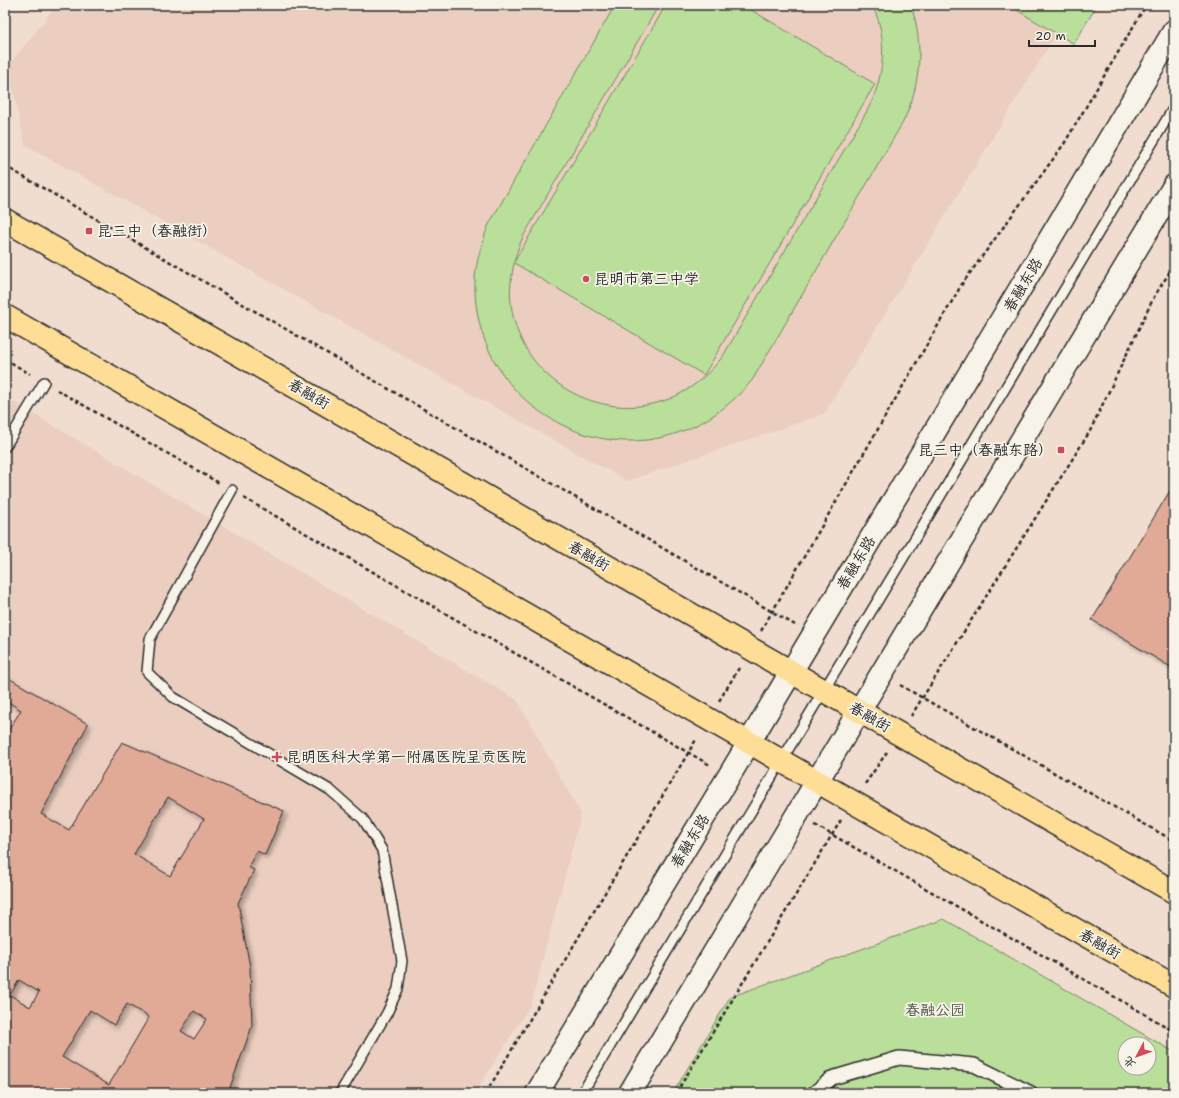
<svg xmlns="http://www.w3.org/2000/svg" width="1179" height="1098" viewBox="0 0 1179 1098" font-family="'Shantell Sans','LXGW WenKai TC',sans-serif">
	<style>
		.built { fill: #ebcebf }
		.green { fill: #badf9a; stroke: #728562; fill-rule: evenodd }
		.building { fill: #e0aa97; stroke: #2b2b2b; fill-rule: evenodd; filter: url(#shadow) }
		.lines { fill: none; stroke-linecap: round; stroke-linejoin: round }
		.service-casing { stroke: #2b2b2b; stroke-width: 12 }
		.pedestrian-casing { stroke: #2b2b2b; stroke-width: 16 }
		.secondary-casing { stroke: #2b2b2b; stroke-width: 25 }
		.primary-casing { stroke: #2b2b2b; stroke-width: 25 }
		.path { stroke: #2b2b2b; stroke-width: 2.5; stroke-dasharray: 4 3; stroke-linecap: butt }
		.service { stroke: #f7f3e8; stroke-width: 9 }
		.pedestrian { stroke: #f7f3e8; stroke-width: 13 }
		.secondary { stroke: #f7f3e8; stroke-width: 22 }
		.primary { stroke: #fede96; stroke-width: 22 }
		.poi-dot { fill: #d1495b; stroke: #f7f3e8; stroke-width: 1.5 }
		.labels { text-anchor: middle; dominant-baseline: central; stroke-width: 3.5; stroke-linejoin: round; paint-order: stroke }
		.poi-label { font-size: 15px; fill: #2b2b2b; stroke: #f7f3e8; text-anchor: start }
		.street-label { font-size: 15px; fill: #2b2b2b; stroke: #f7f3e8 }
		.park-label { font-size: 15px; fill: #4f5847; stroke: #f7f3e8 }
	</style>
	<defs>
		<filter id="shadow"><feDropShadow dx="3.5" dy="3.5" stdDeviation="2" flood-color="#0004"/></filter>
	</defs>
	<rect width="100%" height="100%" fill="#f0ddd0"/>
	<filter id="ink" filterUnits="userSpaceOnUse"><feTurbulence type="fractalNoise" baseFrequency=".025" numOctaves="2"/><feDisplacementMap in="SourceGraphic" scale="8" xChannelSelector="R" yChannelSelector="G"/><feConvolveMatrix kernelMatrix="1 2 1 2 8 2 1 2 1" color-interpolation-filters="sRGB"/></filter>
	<g filter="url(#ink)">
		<path class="built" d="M57,5h1017l-250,409 -197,67 -602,-336 -17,-79z
			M5,397l512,303 64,114 -50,190 -56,89h-470z"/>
		<path class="green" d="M615,5h44l-135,230 -5,11 -5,16 152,-257h77l132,79 -171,291 -190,-112c-2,13 -5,26 -3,40 7,71 80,119 149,99 25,-7 47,-25 63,-46l144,-245c17,-31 22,-74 5,-106h39c13,39 10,80 -8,117l-150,257c-56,69 -147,83 -218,29 -40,-31 -62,-78 -60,-129 1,-18 7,-36 13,-53z
			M1008,5h89l-23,39z
			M944,919l230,133v41h-501l57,-96zM1125,1044h24v24h-24z"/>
		<path class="building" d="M1174,484v185l-82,-49z
			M5,676l83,48 -47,90 28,16 53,-88 162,69 -19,44 -8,-4 -9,16 6,3 -16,33 12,64 2,59 -24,67h-218l1,-2 -6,-4v-351l16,-26 -16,-10zM168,797l36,22 -34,57 -36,-22zM19,980l20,12 -9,15 -20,-12zM127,1004l22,13 -40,68 -47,-28 28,-47 24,15zM194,1011l13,8 -13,20 -13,-8z"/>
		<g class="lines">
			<g class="service-casing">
				<path id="service" d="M5,447l39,-65
					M232,490l-82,149 -3,33 26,25 157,93 33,29 19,31 20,111 -4,28 -11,24 -47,80
					M582,1093l592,-986"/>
			</g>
			<g class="pedestrian-casing">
				<path id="pedestrian" d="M814,1093l18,-15 67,-20 75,7 57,28"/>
			</g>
			<g class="secondary-casing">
				<path id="secondary" d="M537,1093l192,-317 445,-745
					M630,1093l544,-907"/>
			</g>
			<g class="primary-casing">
				<path id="primary" d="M5,220l1169,672
					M5,316l1169,670"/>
			</g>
			<path class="path" d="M5,166l790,459
				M5,359l25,15
				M57,390l162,93
				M244,498l466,267
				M761,631l201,-347 102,-140 82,-139
				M900,685l274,156
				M719,701l20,-33
				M911,716l179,-285 64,-134 20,-32
				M865,784l22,-32
				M815,825l359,206
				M486,1093l211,-355
				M676,1093l165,-273"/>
			<use href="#service" class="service"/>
			<use href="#pedestrian" class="pedestrian"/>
			<use href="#secondary" class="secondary"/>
			<use href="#primary" class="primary"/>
		</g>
	</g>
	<g class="poi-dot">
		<rect x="85" y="227" width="8" height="8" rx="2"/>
		<circle cx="586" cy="279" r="4"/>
		<rect x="1057" y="446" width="8" height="8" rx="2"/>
		<path d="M275 751h4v4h4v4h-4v4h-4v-4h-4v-4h4z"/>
	</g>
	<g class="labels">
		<g class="poi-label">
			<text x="97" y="231">昆三中（春融街）</text>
			<text x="594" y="279">昆明市第三中学</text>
			<text x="1053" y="450" text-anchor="end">昆三中（春融东路）</text>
			<text x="286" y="757">昆明医科大学第一附属医院呈贡医院</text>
		</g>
		<g class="street-label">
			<text transform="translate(1023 285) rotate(-59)">春融东路</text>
			<text transform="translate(309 394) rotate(30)">春融街</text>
			<text transform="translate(589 556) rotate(30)">春融街</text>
			<text transform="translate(856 563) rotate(-59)">春融东路</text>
			<text transform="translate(870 717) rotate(30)">春融街</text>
			<text transform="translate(690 841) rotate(-59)">春融东路</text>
			<text transform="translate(1100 944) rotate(30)">春融街</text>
		</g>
		<g class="park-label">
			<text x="935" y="1010">春融公园</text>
		</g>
	</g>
	<rect width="1179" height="1098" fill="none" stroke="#f7f3e8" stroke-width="20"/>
	<rect x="10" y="10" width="1159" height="1078" fill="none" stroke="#2b2b2b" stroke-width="1.5" filter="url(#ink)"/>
	<g transform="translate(1137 1056) rotate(229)"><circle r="19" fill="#f7f3e8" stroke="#a5a39c"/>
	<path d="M0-3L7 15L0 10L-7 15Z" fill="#d1495b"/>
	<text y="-6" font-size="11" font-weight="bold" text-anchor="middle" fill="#2b2b2b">北</text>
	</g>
	<path d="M1029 40v6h66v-6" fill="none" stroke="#2b2b2b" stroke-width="2"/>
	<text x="1035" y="40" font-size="12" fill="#2b2b2b" stroke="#f7f3e8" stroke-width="3" paint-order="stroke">20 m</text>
</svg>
